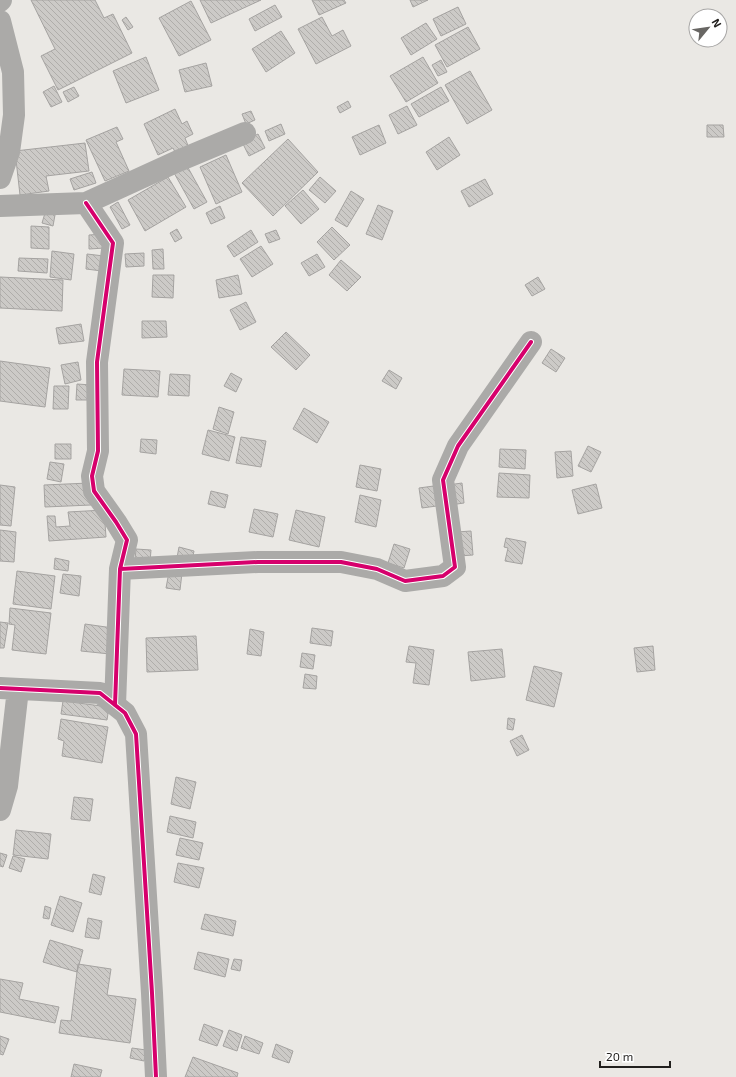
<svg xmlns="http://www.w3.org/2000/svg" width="736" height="1077" viewBox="0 0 736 1077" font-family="'Exo 2',sans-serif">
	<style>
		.building { fill: url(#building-back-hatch); stroke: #a5a3a1 }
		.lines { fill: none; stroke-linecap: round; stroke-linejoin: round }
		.street { stroke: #abaaa8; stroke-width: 22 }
		.cycleway-casing { stroke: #fff; stroke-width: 6 }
		.cycleway { stroke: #d6006c; stroke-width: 4 }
	</style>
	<defs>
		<pattern id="building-back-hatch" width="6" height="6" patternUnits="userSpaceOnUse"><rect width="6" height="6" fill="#cccac7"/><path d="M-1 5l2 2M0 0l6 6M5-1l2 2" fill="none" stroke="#afadaa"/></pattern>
	</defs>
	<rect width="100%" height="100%" fill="#eae8e4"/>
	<path class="building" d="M31,0h64l9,18 9,-4 19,39 -74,37 -17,-34 14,-7z
		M200,0h61l-50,23z
		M312,0h32l2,3 -27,12z
		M410,0h18l-15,7z
		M191,1l20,39 -32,16 -20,-38z
		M275,5l7,12 -27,14 -6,-12z
		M458,7l8,17 -25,12 -8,-17z
		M126,17l7,10 -5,3 -6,-10z
		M322,17l10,19 11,-6 8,16 -35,18 -18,-35z
		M426,23l11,16 -26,16 -10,-17z
		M468,27l12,22 -33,18 -12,-22z
		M281,31l14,22 -29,19 -14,-23z
		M146,57l13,33 -33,13 -13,-32z
		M423,57l15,26 -32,19 -16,-26z
		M441,60l6,12 -9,4 -6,-11z
		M206,63l6,23 -27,6 -6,-22z
		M470,71l22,39 -25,14 -22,-39z
		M54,86l8,16 -11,5 -8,-15z
		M74,87l5,9 -11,6 -5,-10z
		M441,87l8,14 -30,16 -8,-13z
		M348,101l3,6 -11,6 -3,-6z
		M407,106l10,19 -19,9 -9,-19z
		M175,109l7,15 5,-3 6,13 -8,4 4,10 -13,6 -3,-6 -15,7 -14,-31z
		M251,111l4,9 -9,4 -4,-10z
		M281,124l4,10 -16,7 -4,-10z
		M379,125l7,18 -26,12 -8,-18z
		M707,125h16l1,12h-17z
		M117,127l6,12 -7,3 13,29 -24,10 -19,-41z
		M258,134l7,14 -16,8 -7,-14z
		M449,137l11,18 -23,15 -11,-18z
		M288,139l30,33 -45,44 -31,-33z
		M85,143l4,28 -43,5 3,15 -29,4 -5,-44z
		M226,155l16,37 -26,12 -16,-37z
		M186,164l21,38 -13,7 -21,-38z
		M92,172l4,11 -22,7 -4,-11z
		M168,177l18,30 -41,24 -17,-31z
		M320,177l16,14 -11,12 -16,-13z
		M485,179l8,15 -24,13 -8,-16z
		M303,190l16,19 -18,15 -16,-18z
		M351,191l13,8 -17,28 -12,-7z
		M118,202l12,23 -8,4 -12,-22z
		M378,205l15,6 -11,29 -16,-6z
		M220,206l5,12 -14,6 -5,-11z
		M45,213l10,2 -2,11 -11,-3z
		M31,226l18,1v22l-18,-1z
		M332,227l18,18 -16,15 -17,-18z
		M177,229l5,9 -7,4 -5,-9z
		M251,230l7,12 -24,15 -7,-11z
		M276,230l4,9 -11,4 -4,-9z
		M104,234l1,14 -16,1v-14z
		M261,246l12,18 -21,13 -12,-18z
		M163,249l1,20h-11l-1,-19z
		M52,251l22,3 -3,26 -21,-3z
		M144,253v13l-18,1 -1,-13z
		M87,254l17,2 -2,15 -16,-2z
		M317,254l8,13 -16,9 -8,-13z
		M19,258l29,1 -1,14 -29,-2z
		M341,260l20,17 -14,14 -18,-16z
		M153,275h21l-1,23 -21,-1z
		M238,275l4,19 -23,4 -3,-18z
		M0,277l63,3 -1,31 -62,-3z
		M538,277l7,12 -13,7 -7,-11z
		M246,302l10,20 -16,8 -10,-20z
		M142,321h24l1,16 -25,1z
		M81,324l3,17 -25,3 -3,-16z
		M286,332l24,23 -14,15 -25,-23z
		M551,349l14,9 -9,14 -14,-9z
		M0,361l50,7 -5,39 -45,-6z
		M78,362l3,18 -16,4 -4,-19z
		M124,369l36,2 -2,26 -36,-2z
		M389,370l13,8 -6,11 -14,-8z
		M231,373l11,6 -6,13 -12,-6z
		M170,374l20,1 -1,21 -21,-1z
		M77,384l15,1 -1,15h-15z
		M54,386h15l-1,23h-15z
		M219,407l15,5 -6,22 -15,-5z
		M304,408l25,14 -12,21 -24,-14z
		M208,430l27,7 -6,24 -27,-7z
		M241,437l25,4 -5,26 -25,-4z
		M141,439l16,1 -1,14 -16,-2z
		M55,444h16v15h-16z
		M588,446l13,6 -10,20 -13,-6z
		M500,449l26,1 -1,19 -26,-2z
		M571,451l2,25 -16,2 -2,-26z
		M50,462l14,2 -3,18 -14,-3z
		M360,465l21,4 -4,22 -21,-4z
		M499,473l31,2 -1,23 -32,-1z
		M89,483l2,22 -46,2 -1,-22z
		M462,483l2,20 -14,2 -2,-20z
		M596,484l6,24 -24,6 -6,-24z
		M0,485l15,2 -4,39 -11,-1z
		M441,485l3,20 -22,3 -3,-20z
		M211,491l17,4 -3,13 -17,-4z
		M360,495l21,5 -5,27 -21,-5z
		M254,509l24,5 -5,23 -24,-5z
		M104,510l2,27 -57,4 -2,-25h8l1,11 14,-1 -2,-14z
		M296,510l29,7 -6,30 -30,-7z
		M0,530l16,2 -2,30 -14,-1z
		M471,531l2,24 -14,1 -2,-24z
		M506,538l20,4 -4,22 -17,-3 3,-13 -4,-1z
		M394,544l16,5 -6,19 -16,-5z
		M179,547l15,4 -3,15 -15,-3z
		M136,549l15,1 -1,12 -15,-2z
		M55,558l14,3 -1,10 -14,-2z
		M17,571l38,5 -4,33 -38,-5z
		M169,572l13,1 -2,17 -14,-2z
		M63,574l18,2 -2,20 -19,-3z
		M10,608l41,5 -5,41 -34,-4 3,-25 -6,-1z
		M0,622l8,1 -4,25h-4z
		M85,624l28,4 -3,26 -29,-3z
		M312,628l21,3 -2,15 -21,-3z
		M250,629l14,3 -3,24 -14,-2z
		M196,636l2,34 -51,2 -1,-34z
		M409,646l25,4 -5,35 -16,-2 3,-20 -10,-1z
		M653,646l2,24 -18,2 -3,-24z
		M502,649l3,28 -34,4 -3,-29z
		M302,653l13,2 -2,14 -13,-2z
		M534,666l28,7 -8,34 -28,-7z
		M305,674l12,2 -1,13 -13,-1z
		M63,701l46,6 -2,13 -46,-6z
		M508,718l7,1 -2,11 -6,-1z
		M61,719l47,8 -6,36 -40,-7 2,-15 -6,-2z
		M522,735l7,15 -12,6 -7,-15z
		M176,777l20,5 -6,27 -19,-5z
		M74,797l19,2 -3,22 -19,-2z
		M170,816l26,6 -3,16 -26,-6z
		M16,830l35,4 -3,25 -35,-4z
		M180,838l23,5 -4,17 -23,-5z
		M0,853l7,2 -4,12 -3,-1z
		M13,856l12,3 -4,13 -12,-4z
		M178,863l26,5 -5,20 -25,-6z
		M93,874l12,3 -4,18 -12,-3z
		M60,896l22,7 -9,29 -22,-7z
		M45,906l6,2 -2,11 -6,-1z
		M205,914l31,7 -3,15 -32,-7z
		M88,918l14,3 -3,18 -14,-2z
		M50,940l33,10 -6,22 -34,-10z
		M198,952l31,7 -4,18 -31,-8z
		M234,959l8,1 -2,11 -9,-2z
		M78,964l33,5 -4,26 29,4 -6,44 -71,-10 2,-13 10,1z
		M0,979l23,4 -4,16 40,8 -4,16 -55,-11z
		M204,1024l19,7 -6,15 -18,-6z
		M229,1030l13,5 -5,16 -14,-5z
		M0,1036l9,3 -6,16 -3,-1z
		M245,1036l18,7 -4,11 -18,-6z
		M276,1044l17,7 -4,12 -17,-6z
		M132,1048l14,2 -2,11 -14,-3z
		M193,1057l45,16 -1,4h-52z
		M74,1064l28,6 -2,7h-29z"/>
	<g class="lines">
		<path class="street" d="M0,1l1,-1
			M0,21l13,51 1,43 -5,37 -9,26
			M86,203l27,40 -16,119 1,89 -6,25 2,15 22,31 11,18 -7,29 -5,136
			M0,206l86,-3 92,-42 67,-28
			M120,569l138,-7h83l36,7 28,12 38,-5 12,-9 -12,-87 15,-34 73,-104
			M0,688l100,5 25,20 11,21 16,259 4,84
			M0,810l7,-24 11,-97"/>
		<g class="cycleway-casing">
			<path id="cycleway" d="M86,203l27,40 -16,119 1,89 -6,25 2,15 22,31 11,18 -7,29 -5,136
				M120,569l138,-7h83l36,7 28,12 38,-5 12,-9 -12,-87 15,-34 73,-104
				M0,688l100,5 25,20 11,21 16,259 4,84"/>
		</g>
		<use href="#cycleway" class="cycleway"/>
	</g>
	<g transform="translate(708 28) rotate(61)"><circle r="19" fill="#ffffff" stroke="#a7a6a5"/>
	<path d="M0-3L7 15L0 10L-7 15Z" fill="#686663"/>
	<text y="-6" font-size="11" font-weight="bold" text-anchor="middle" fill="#22201e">N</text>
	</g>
	<path d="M600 1061v6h70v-6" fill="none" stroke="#22201e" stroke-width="2"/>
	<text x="606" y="1061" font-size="12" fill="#22201e" stroke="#ffffff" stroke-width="3" paint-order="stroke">20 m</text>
</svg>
